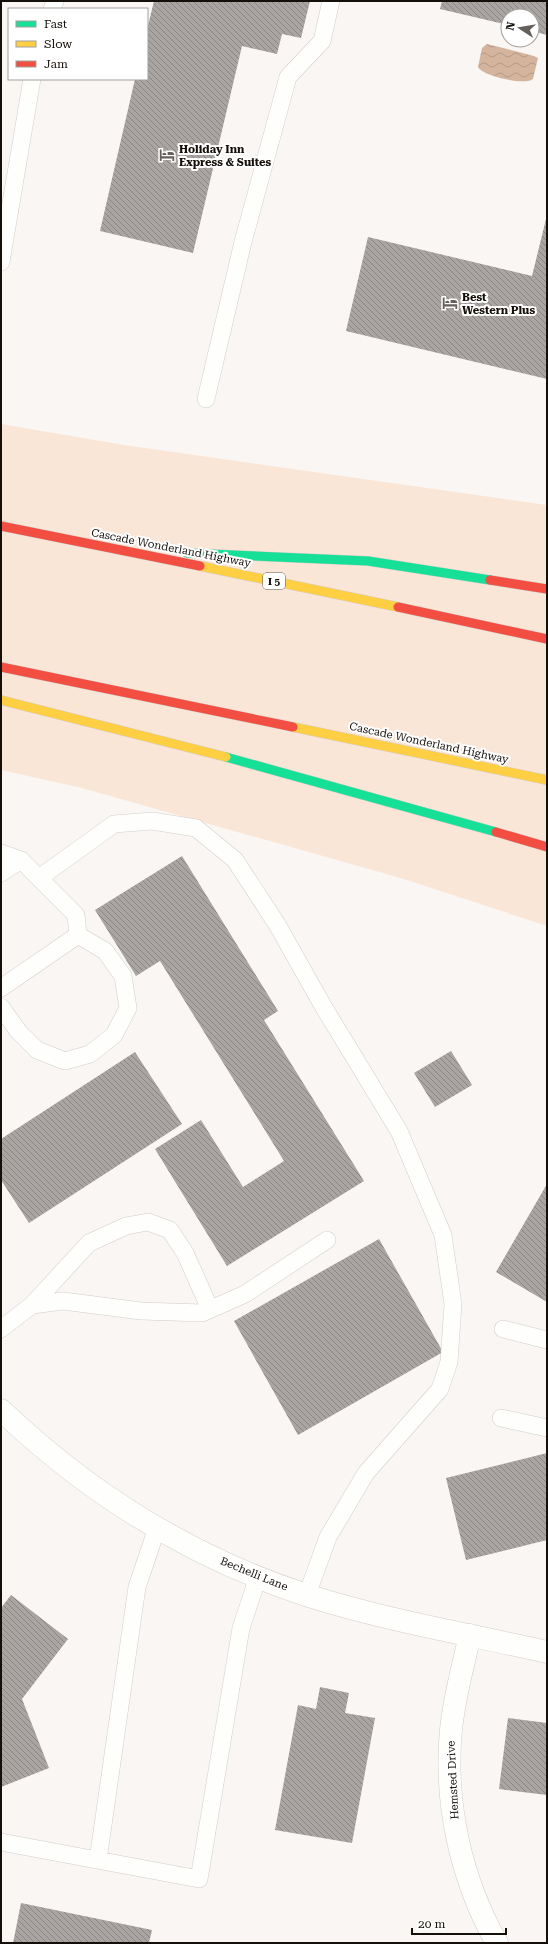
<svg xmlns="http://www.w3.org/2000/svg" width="548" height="1944" viewBox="0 0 548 1944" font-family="'Roboto Serif',serif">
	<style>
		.grass { fill: #fae6d7 }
		.water { fill: url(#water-waves) }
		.building { fill: url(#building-back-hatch) }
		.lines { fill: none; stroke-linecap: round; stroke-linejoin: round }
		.lane-casing { stroke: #d2cdca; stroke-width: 18 }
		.street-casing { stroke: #d2cdca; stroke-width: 23 }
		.fast-casing { stroke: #d2cdca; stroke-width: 10 }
		.slow-casing { stroke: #d2cdca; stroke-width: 10 }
		.jam-casing { stroke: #d2cdca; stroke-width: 10 }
		.lane { stroke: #fefefd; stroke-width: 17 }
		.street { stroke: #fefefd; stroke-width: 22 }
		.fast { stroke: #16e098; stroke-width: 9 }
		.slow { stroke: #ffcf43; stroke-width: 9 }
		.jam { stroke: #f24e42; stroke-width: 9 }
		.labels { text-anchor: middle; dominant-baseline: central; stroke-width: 4; stroke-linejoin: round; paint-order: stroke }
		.shield { fill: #fff; stroke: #5b5754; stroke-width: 1 }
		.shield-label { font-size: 10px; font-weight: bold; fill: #150f0a }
		.poi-label { font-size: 11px; font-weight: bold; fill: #150f0a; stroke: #fff; text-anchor: start }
		.street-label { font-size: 11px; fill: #150f0a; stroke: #fff }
	</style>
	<defs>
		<pattern id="water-waves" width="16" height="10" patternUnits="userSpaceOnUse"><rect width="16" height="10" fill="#d4b49d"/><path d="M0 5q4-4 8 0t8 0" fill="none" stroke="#b59a86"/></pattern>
		<pattern id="building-back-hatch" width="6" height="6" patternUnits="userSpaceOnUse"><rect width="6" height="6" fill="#aaa5a2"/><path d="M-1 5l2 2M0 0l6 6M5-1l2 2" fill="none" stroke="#898582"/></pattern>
	</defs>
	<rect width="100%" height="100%" fill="#faf6f3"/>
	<path class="grass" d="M1,424l123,21 423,60v421l-143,-47 -322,-91 -81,-18z"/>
	<path class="water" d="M487,44l47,12 4,2 -5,21c-7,7 -51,-3 -55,-12l4,-19z"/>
	<path class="building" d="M154,1h156l-9,37 -19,-4 -5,20 -35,-8 -49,207 -93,-22 35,-152h12v-49z
		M442,1h105v34l-15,-4v-15h-24v9l-68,-16z
		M547,215v164l-201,-48 22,-94 164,39z
		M182,856l96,155 -14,9 100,161 -137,85 -72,-117 46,-29 42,67 41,-26 -124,-200 -24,15 -41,-66z
		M451,1051l21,34 -37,22 -21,-34z
		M135,1052l47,72 -153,99 -28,-43v-41z
		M547,1184v118l-51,-30z
		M379,1239l64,113 -145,83 -64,-114z
		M547,1453v87l-81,20 -20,-82z
		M11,1595l57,44 -46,60 27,69 -48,19v-179z
		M320,1687l29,6 -4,20 30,5 -23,125 -77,-13 23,-125 18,4z
		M508,1718l39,5v72l-48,-6z
		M21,1903l131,27 -3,13h-136z"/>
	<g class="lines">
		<g class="lane-casing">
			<path id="lane" d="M52,9l3,-8
				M1,262l31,-183
				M206,399l37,-157 45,-165 34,-36 9,-40
				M1,853l20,7 55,55 2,20 -77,53
				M1,873l20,-13
				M39,878l75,-54 38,-3 44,7 39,32 43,66 45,80 76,125 44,104 10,69 -4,58 -9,27 -74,84 -38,64 -21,58
				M1,1007l17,24 19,19 28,11 25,-7 24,-19 14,-27 -5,-32 -18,-25 -27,-16
				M32,1305l57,-62 37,-17 22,-4 22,8 15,23 25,56
				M1,1329l31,-24 31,-4 78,10 61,2 43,-19 82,-54
				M503,1329l44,11
				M501,1418l46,10
				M1,1842l198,37 42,-251 17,-51
				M98,1860l39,-273 20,-59"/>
		</g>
		<g class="street-casing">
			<path id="street" d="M1,1410c87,83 190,147 305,185 78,25 161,39 241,57
				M470,1635c-7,31 -16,63 -19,95 -7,73 10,150 46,213"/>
		</g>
		<g class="fast-casing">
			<path id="fast" d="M187,553l181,8 122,19
				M226,757l270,75"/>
		</g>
		<g class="slow-casing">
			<path id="slow" d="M200,566l198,41
				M1,700l225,57
				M293,727l254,53"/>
		</g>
		<g class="jam-casing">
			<path id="jam" d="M1,526l199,40
				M490,580l57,9
				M398,607l149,32
				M1,667l292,60
				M496,832l51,15"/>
		</g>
		<use href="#lane" class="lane"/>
		<use href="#street" class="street"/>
		<use href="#fast" class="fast"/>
		<use href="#slow" class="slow"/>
		<use href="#jam" class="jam"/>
	</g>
	<defs>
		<g id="hotel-bare" transform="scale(1.2)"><path d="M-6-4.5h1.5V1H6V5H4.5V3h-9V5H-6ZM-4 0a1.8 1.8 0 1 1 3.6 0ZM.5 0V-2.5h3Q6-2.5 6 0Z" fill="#65605c" stroke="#fff" stroke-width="2.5" paint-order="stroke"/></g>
	</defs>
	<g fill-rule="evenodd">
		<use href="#hotel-bare" x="167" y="155"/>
		<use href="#hotel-bare" x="450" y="303"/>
	</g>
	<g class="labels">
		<rect class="shield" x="263" y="573" width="22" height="16" rx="3"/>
		<g class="shield-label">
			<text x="274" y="581">I 5</text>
		</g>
		<g class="poi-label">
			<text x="179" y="149">Holiday Inn<tspan x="179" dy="13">Express &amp; Suites</tspan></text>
			<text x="462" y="297">Best<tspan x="462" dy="13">Western Plus</tspan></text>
		</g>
		<g class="street-label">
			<text transform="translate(171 548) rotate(11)">Cascade Wonderland Highway</text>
			<text transform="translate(429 743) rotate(12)">Cascade Wonderland Highway</text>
			<text transform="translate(254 1574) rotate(22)">Bechelli Lane</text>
			<text transform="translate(453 1780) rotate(-93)">Hemsted Drive</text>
		</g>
	</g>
	<rect width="548" height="1944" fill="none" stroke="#150f0a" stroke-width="4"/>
	<rect x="8" y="8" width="140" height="72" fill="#ffffff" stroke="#a19f9d"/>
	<rect x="16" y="21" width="20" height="6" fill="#16e098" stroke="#a19f9d"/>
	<text x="44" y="28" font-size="12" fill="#150f0a">Fast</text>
	<rect x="16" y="41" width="20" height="6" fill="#ffcf43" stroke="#a19f9d"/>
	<text x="44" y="48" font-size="12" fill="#150f0a">Slow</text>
	<rect x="16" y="61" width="20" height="6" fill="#f24e42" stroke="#a19f9d"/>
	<text x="44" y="68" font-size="12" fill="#150f0a">Jam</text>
	<g transform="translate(520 28) rotate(282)"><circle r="19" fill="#ffffff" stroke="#a19f9d"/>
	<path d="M0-3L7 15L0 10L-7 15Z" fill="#65605c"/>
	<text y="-6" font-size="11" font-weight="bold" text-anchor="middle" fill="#150f0a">N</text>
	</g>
	<path d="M412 1928v6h94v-6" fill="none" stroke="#150f0a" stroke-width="2"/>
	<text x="418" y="1928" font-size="12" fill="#150f0a" stroke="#ffffff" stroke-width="3" paint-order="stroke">20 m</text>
</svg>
